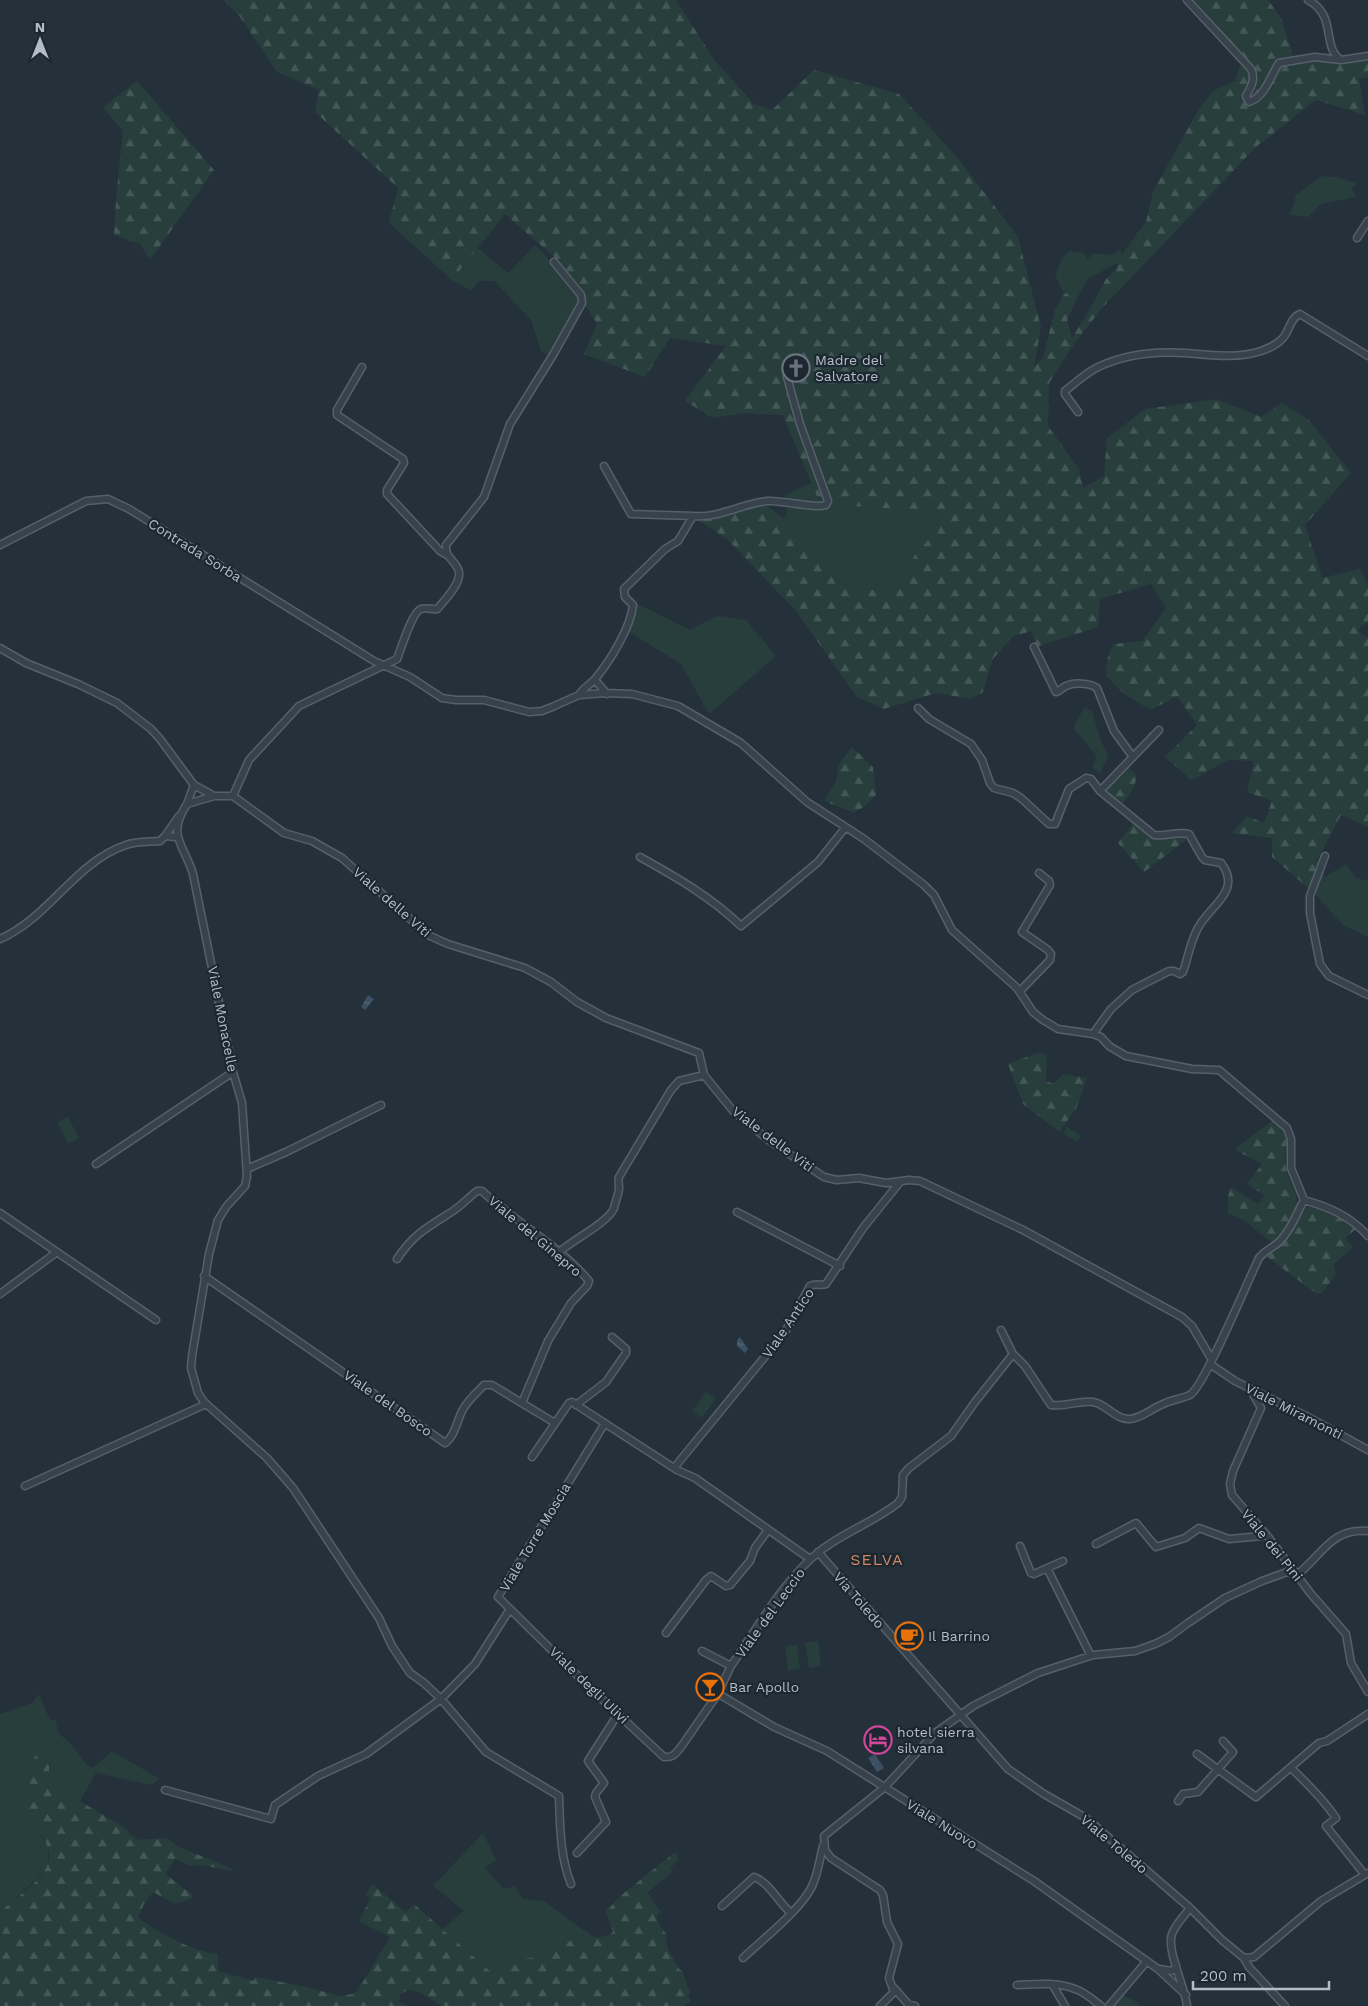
<svg xmlns="http://www.w3.org/2000/svg" width="1368" height="2006" viewBox="0 0 1368 2006" font-family="'Work Sans',sans-serif">
	<style>
		.green { fill: #273e3d }
		.forest { fill: url(#forest-firs) }
		.water { fill: url(#water-ripples) }
		.lines { fill: none; stroke-linecap: round; stroke-linejoin: round }
		.minor-casing { stroke: #566069; stroke-width: 9 }
		.minor { stroke: #38424c; stroke-width: 6 }
		.labels { text-anchor: middle; dominant-baseline: central; stroke-width: 4.5; stroke-linejoin: round; paint-order: stroke }
		.poi-label { font-size: 14px; fill: #b4bdc7; stroke: #1d2730; text-anchor: start }
		.street-label { font-size: 14px; fill: #b4bdc7; stroke: #1d2730 }
		.quarter-label { font-size: 16px; letter-spacing: 1px; fill: #cf8967; stroke: #1d2730 }
	</style>
	<defs>
		<pattern id="forest-firs" width="22" height="20" patternUnits="userSpaceOnUse" patternTransform="scale(1.25)"><rect width="22" height="20" fill="#273e3d"/><path d="M5 1l3.5 6h-7zM16 11l3.5 6h-7z" fill="#445858"/></pattern>
		<pattern id="water-ripples" width="26" height="14" patternUnits="userSpaceOnUse" patternTransform="scale(1.25)"><rect width="26" height="14" fill="#3b5063"/><path d="M2 4q2-2 4 0t4 0M15 11q2-2 4 0t4 0" fill="none" stroke="#556778"/></pattern>
	</defs>
	<rect width="100%" height="100%" fill="#24313b"/>
	<path class="green" d="M1322,176l14,1 20,6 -4,6 4,8 -35,7 -13,13 -18,-2 6,-20z
		M535,245l14,14 31,40 -1,5 -29,53 -9,-6 -10,-31 -37,-39h-15l-8,10 -19,-11 26,-32 30,25z
		M1121,249v6l-2,7 -31,17 -7,11 -17,4 -9,-19 7,-17 8,-7 14,2 3,6 7,-6 17,2z
		M811,483l6,14 35,9 91,6 -15,28 -14,16 -6,15 -14,20 -32,-2 -23,-6 -32,-32 -24,-33 4,-4 -2,-19z
		M636,603l54,27 27,-14 29,4 30,36 -67,58 -28,-50 -52,-32z
		M1085,707l7,4 9,30 7,14 -8,19 -8,-7 4,-8v-4l-21,-25 -1,-6z
		M1346,864l10,14 12,3v56l-25,-12 -29,-32 11,-16z
		M68,1117l11,21 -11,6 -11,-22z
		M1067,1127l14,9 -4,6 -14,-9z
		M706,1392l10,6 -14,20 -10,-7z
		M818,1641l3,25 -12,2 -4,-25z
		M797,1645l3,24 -12,2 -3,-25z
		M39,1694l11,26h5l4,14 9,7 19,24 6,3 19,-17 48,28 -10,6 -54,-12 -16,28 -31,-18v-18l8,-17 -34,58 25,41v18l-10,13 -38,34v-198l32,-11z
		M483,1833l13,27 -11,8 19,21 11,-3 8,13 21,2 44,32 -54,24 -11,2 -17,-1 -7,4 -7,11 -50,-44 22,-18 -31,-25z
		M1120,1995c8,2 15,4 19,11h-30z"/>
	<path class="forest" d="M224,0h452l39,61 39,43 18,6 42,-40 85,24 58,63 61,80 23,90 -7,39 9,-8 12,-49 9,-15 17,-4 -14,30 5,18 19,-31 15,-28 10,-9 5,-15 25,-33 7,-30 47,-85 13,-16 22,-10 7,-22 -53,-59h79l13,18 13,41h43l31,-4v22l-9,2 6,36 -49,-15 -60,47 -154,161 -30,39 -23,36 -1,43 31,43 4,19 21,-12 3,-38 38,-29 72,-10 44,18 21,-14 26,16 43,54 -46,52 17,53 38,-9 8,15v38l-11,8 11,8v189l-27,-12 -24,45 8,17 -11,16 -42,-36v-19l-40,-5 15,-17 17,7 8,-22 -25,-9 7,-31 -26,-1 -36,20 -27,-23 32,-32 -20,-29 -26,14 -27,-16 -18,-18 1,-16 6,-16 29,-3 24,-33 -15,-24 -51,15 -2,28 -62,20 -4,-16 -19,5 -21,24 -9,32 -12,7 -35,-6 -52,16 -27,-12 -61,-86 -69,-72 -34,-22 63,-20 27,21 24,33 32,32 23,6 31,2 15,-20 6,-15 14,-16 15,-28 -91,-6 -35,-9 -34,-82 -40,-2 -30,5 -28,-17 41,-55 -56,-8 -25,39 -61,-23 13,-30 -35,-60 -57,-50 -53,66 -63,-57 9,-35 -83,-76 4,-22 -42,-18 -37,-55z
		M137,81l77,89 -64,90 -10,-16 -26,-9 2,-36 7,-68 -20,-24z
		M852,747l21,20 3,28 -11,11 -11,7 -30,-12 12,-19 3,-18z
		M1128,767l8,7c1,12 -6,21 -14,30l-18,-13z
		M1134,822l20,15 20,-3 11,3 1,3 -42,32 -26,-29z
		M1037,1053l10,1 -1,27 8,3 9,-10 24,4 -11,31 -17,23 -36,-28 -15,-40z
		M1273,1120c22,8 11,26 12,41 2,29 23,30 4,63 -5,7 -8,13 -15,18l-4,-1 -25,-20 -17,-8v-17l3,-9 27,17 6,-9 -17,-11 15,-20 -23,-12 -3,-4z
		M1313,1206l21,7 22,16 -11,9 8,9 -19,17 2,10 -14,19 -5,1 -51,-38 4,-4 7,-1 29,-44z
		M57,1748l-8,17v18l78,46 3,5 9,6 26,-2 14,9 54,22v2l-33,-6 -10,1 -15,-7 -10,15 28,21 -2,4 -16,5 -22,-12 -9,12 -6,14c24,15 51,33 80,36v17l36,10 1,-4 52,10 32,9 14,-2 5,-4 32,-53 -31,-16 12,-24 -5,-2 6,-11 34,28 8,-8 78,69 7,-11 7,-4 17,1 11,-2 54,-24c7,7 18,4 25,-1l-7,-21 18,-18 51,-41 4,8 -9,8 2,4 -25,21 14,19 -4,3v6l9,13 1,13 12,22 3,2 8,22 -2,2 3,6 -7,5h-242l-23,-14 -11,-2 -8,4 -1,8 9,4h-408v-94c13,-12 40,-30 47,-46 10,-22 -17,-41 -23,-59 -2,-4 0,-11 1,-15 2,-22 6,-45 32,-44z"/>
	<path class="water" d="M368,995l6,4 -9,11 -4,-3z
		M740,1337l8,12 -3,4 -8,-7v-6z
		M875,1754l9,14 -7,4 -9,-14z"/>
	<g class="lines">
		<g class="minor-casing">
			<path id="minor" d="M1187,0l64,69c5,10 0,18 -5,27l3,6c16,-5 22,-27 30,-39l36,-6 26,3
				M1308,0c30,16 13,47 33,60l27,-4
				M1357,238l11,-17
				M362,367l-25,43v5l66,44 1,4 -17,27v4l53,57 7,4
				M1078,412l-13,-18v-3c10,-8 20,-17 31,-23 26,-13 59,-17 89,-15 24,2 52,6 76,-2 8,-3 16,-6 22,-13 7,-8 7,-20 17,-24l68,42
				M604,466l27,48 62,2
				M0,545l86,-44 22,-2 21,10 245,152 36,16 32,21 14,2h28l45,12 13,-1 10,-4 27,-12 26,-2 27,1 46,12 63,37 66,59 57,37 60,46 10,10 18,35 65,58 16,24 10,8 15,9 35,5 8,3 8,9 17,10 66,13 27,1 68,58 4,11v29l13,32c-7,13 -13,30 -24,41 -7,7 -15,9 -21,17 -11,22 -55,129 -69,137 -9,4 -20,5 -29,10 -10,4 -19,13 -31,14 -15,1 -23,-15 -37,-17 -13,-2 -27,5 -42,3l-26,-39 -12,-12 -12,-24
				M1034,647l22,45c5,-1 5,-4 10,-6 8,-4 24,-3 31,2l17,43 19,26
				M0,648l26,15 52,21 39,19 34,26 9,10 34,46 20,11
				M595,680l12,14
				M579,695c4,-7 11,-10 17,-17 14,-17 35,-51 37,-73l-8,-8 -1,-8 41,-40 13,-8 15,-25c26,3 49,-13 75,-15 16,-1 47,8 58,4l2,-4 -28,-77 -13,-47
				M918,708l11,11 42,25 11,16 8,23 4,5 19,5 8,5 28,26h6l14,-35 17,-11 5,1 9,12 54,44c12,2 23,-4 35,-1l13,23 3,3 16,3c22,28 -12,43 -23,65 -8,14 -10,30 -15,44l-3,2 -6,-3h-5l-37,19 -21,19 -18,25
				M1100,791l59,-61
				M233,796h-19l-27,8c-21,32 -3,40 6,70l40,198 9,31 5,73 -2,10 -19,21 -8,13 -9,34 -17,102 -1,12 7,25 6,9 63,56 26,30 86,130 13,28 18,27 14,10 17,16 45,53 73,44c1,30 1,61 12,88
				M233,796l51,37 28,8 30,17 86,77 20,9 77,24 26,14 26,20 29,16 93,35 5,22 30,37 36,29 54,36 13,3 22,-2 27,5 23,-3 11,1 103,49 159,87 10,9 20,34
				M233,796l16,-36 50,-54 98,-47c4,-10 15,-47 24,-50 5,-2 11,1 16,0 7,-8 27,-28 21,-40 -4,-10 -13,-11 -12,-24l38,-48 26,-73 43,-69 29,-52 -1,-8 -27,-33
				M187,804l7,-19
				M165,836l14,-20
				M1325,856l-15,40v17l10,51 9,12 39,19
				M640,857c36,20 71,40 101,69l77,-64 27,-34
				M0,939c49,-21 75,-77 126,-94 11,-4 23,-3 34,-4l5,-5 11,1
				M1020,991l30,-31 1,-6 -3,-4 -26,-18 28,-47 -1,-4 -10,-8
				M96,1164l137,-92
				M247,1169l39,-17 95,-47
				M1304,1200c25,7 46,16 64,36
				M737,1212l103,54
				M0,1213l156,107
				M558,1253c13,-12 51,-31 56,-45 1,-6 5,-14 5,-20 0,-4 -1,-7 0,-11l52,-87 8,-9 25,-6
				M397,1259c16,-24 29,-31 53,-46 10,-6 18,-15 27,-22h5c33,31 78,55 107,90l-2,5 -16,17 -23,38 -26,62
				M204,1276l241,167c10,-7 12,-22 17,-32 5,-10 14,-18 22,-26h8l63,38
				M0,1294l57,-42
				M1210,1364l25,17 71,35 62,34
				M1250,1389l11,19 -28,63 -3,13 2,11 37,43 42,56 35,40 5,29 17,29
				M576,1405l30,-23 20,-29v-4l-14,-12
				M532,1457l37,-54 3,-1 105,68 18,8 115,81
				M674,1468l111,-136 25,-46c6,-3 11,0 16,-2l37,-56 37,-46
				M25,1486l181,-82
				M1096,1544l40,-21 20,24 29,-9 14,-10 30,11 33,-3 3,-3
				M1020,1546l11,27 3,1 29,-13
				M818,1552l190,217 36,25 42,24 104,90 32,32 22,18 5,9 36,39
				M1047,1568l44,88
				M1297,1575c26,-21 34,-47 71,-44
				M510,1609l79,78 75,70c9,1 12,-4 17,-10l36,-52 14,-29 -29,-15
				M666,1633l40,-53 5,-4 15,10 4,-1 20,-24 5,-13 13,-18
				M731,1666c25,-36 54,-88 89,-115 24,-19 54,-29 78,-48l4,-6 1,-22 6,-7 42,-32 24,-34 38,-48
				M717,1693l57,34 53,24 207,130 124,88 28,26
				M1197,1754l59,43 63,-54 8,-2 41,-27
				M1291,1768c17,16 32,31 45,50l-10,8 39,49
				M165,1790l106,29 4,-14 43,-29 48,-22 75,-55 34,-35 35,-55 -12,-12 107,-174
				M1178,1801l5,-7 15,-2 35,-40 -10,-11
				M577,1853l29,-31 -11,-25 1,-4 8,-10 -16,-22 30,-47
				M722,1906l32,-29c15,5 25,26 36,35
				M743,1958c19,-18 61,-51 70,-74 5,-12 7,-26 10,-38
				M1244,1958l10,-1 67,-56 47,-28
				M1160,1969l11,2 4,-2 1,-4
				M1052,1984l13,22
				M1017,1985c19,-1 40,-3 58,4 10,3 18,11 26,17
				M894,1988l14,16 7,2
				M880,2006l14,-14 -5,-14 9,-34 -11,-22 -4,-27 -3,-5 -49,-32 -6,-8 -1,-14 61,-49 50,-54 38,-27 65,-33 55,-18 42,-4 20,-7 14,-7 19,-14 37,-25 37,-17 25,-9 10,3
				M1109,2006l38,-45
				M1187,2006c-2,-19 -21,-57 -15,-72 3,-9 12,-18 18,-26"/>
		</g>
		<use href="#minor" class="minor"/>
	</g>
	<defs>
		<g id="church-ring" transform="scale(1.4375)"><circle r="9.5" fill="#1d2730" stroke="#6b7280" stroke-width="1.5"/><path d="M-1.2-6h2.4v3.5h3.3v2.4h-3.3V6h-2.4V-.1h-3.3v-2.4h3.3Z" fill="#6b7280"/></g>
		<g id="cafe-ring" transform="scale(1.4375)"><circle r="9.5" fill="#1d2730" stroke="#e8710a" stroke-width="1.5"/><path d="M-5.5-4.5H6V0H3Q3 3.5 0 3.5H-2.5Q-5.5 3.5-5.5 0ZM3-3.2v2h1.7v-2ZM-6 4.5H4V6H-6Z" fill="#e8710a"/></g>
		<g id="bar-ring" transform="scale(1.4375)"><circle r="9.5" fill="#1d2730" stroke="#e8710a" stroke-width="1.5"/><path d="M-6-5H6L.8 .8V4.5H3.5V6h-7V4.5H-.8V.8Z" fill="#e8710a"/></g>
		<g id="hotel-ring" transform="scale(1.4375)"><circle r="9.5" fill="#1d2730" stroke="#d1479c" stroke-width="1.5"/><path d="M-6-4.5h1.5V1H6V5H4.5V3h-9V5H-6ZM-4 0a1.8 1.8 0 1 1 3.6 0ZM.5 0V-2.5h3Q6-2.5 6 0Z" fill="#d1479c"/></g>
	</defs>
	<g fill-rule="evenodd">
		<use href="#church-ring" x="796" y="368"/>
		<use href="#cafe-ring" x="909" y="1636"/>
		<use href="#bar-ring" x="710" y="1687"/>
		<use href="#hotel-ring" x="878" y="1740"/>
	</g>
	<g class="labels">
		<g class="poi-label">
			<text x="815" y="360">Madre del<tspan x="815" dy="16">Salvatore</tspan></text>
			<text x="928" y="1636">Il Barrino</text>
			<text x="729" y="1687">Bar Apollo</text>
			<text x="897" y="1732">hotel sierra<tspan x="897" dy="16">silvana</tspan></text>
		</g>
		<g class="street-label">
			<text transform="translate(195 550) rotate(32)">Contrada Sorba</text>
			<text transform="translate(392 902) rotate(41)">Viale delle Viti</text>
			<text transform="translate(223 1019) rotate(79)">Viale Monacelle</text>
			<text transform="translate(773 1139) rotate(37)">Viale delle Viti</text>
			<text transform="translate(535 1236) rotate(40)">Viale del Ginepro</text>
			<text transform="translate(788 1323) rotate(-56)">Viale Antico</text>
			<text transform="translate(388 1403) rotate(35)">Viale del Bosco</text>
			<text transform="translate(1294 1411) rotate(27)">Viale Miramonti</text>
			<text transform="translate(535 1537) rotate(-59)">Viale Torre Moscia</text>
			<text transform="translate(1272 1545) rotate(51)">Viale dei Pini</text>
			<text transform="translate(859 1600) rotate(49)">Via Toledo</text>
			<text transform="translate(770 1613) rotate(-54)">Viale del Leccio</text>
			<text transform="translate(589 1685) rotate(44)">Viale degli Ulivi</text>
			<text transform="translate(942 1824) rotate(32)">Viale Nuovo</text>
			<text transform="translate(1114 1844) rotate(40)">Viale Toledo</text>
		</g>
		<g class="quarter-label">
			<text x="877" y="1559">SELVA</text>
		</g>
	</g>
	<g transform="translate(40 40)" stroke="#1d2730" stroke-width="4" paint-order="stroke">
	<path d="M0-4L9 19L0 12L-9 19Z" fill="#b4bdc7"/>
	<text y="-8" font-size="14" font-weight="bold" text-anchor="middle" fill="#b4bdc7">N</text>
	</g>
	<path d="M1193 1981v8h136v-8" fill="none" stroke="#b4bdc7" stroke-width="2.5"/>
	<text x="1200" y="1981" font-size="15" fill="#b4bdc7" stroke="#1d2730" stroke-width="4" paint-order="stroke">200 m</text>
</svg>
